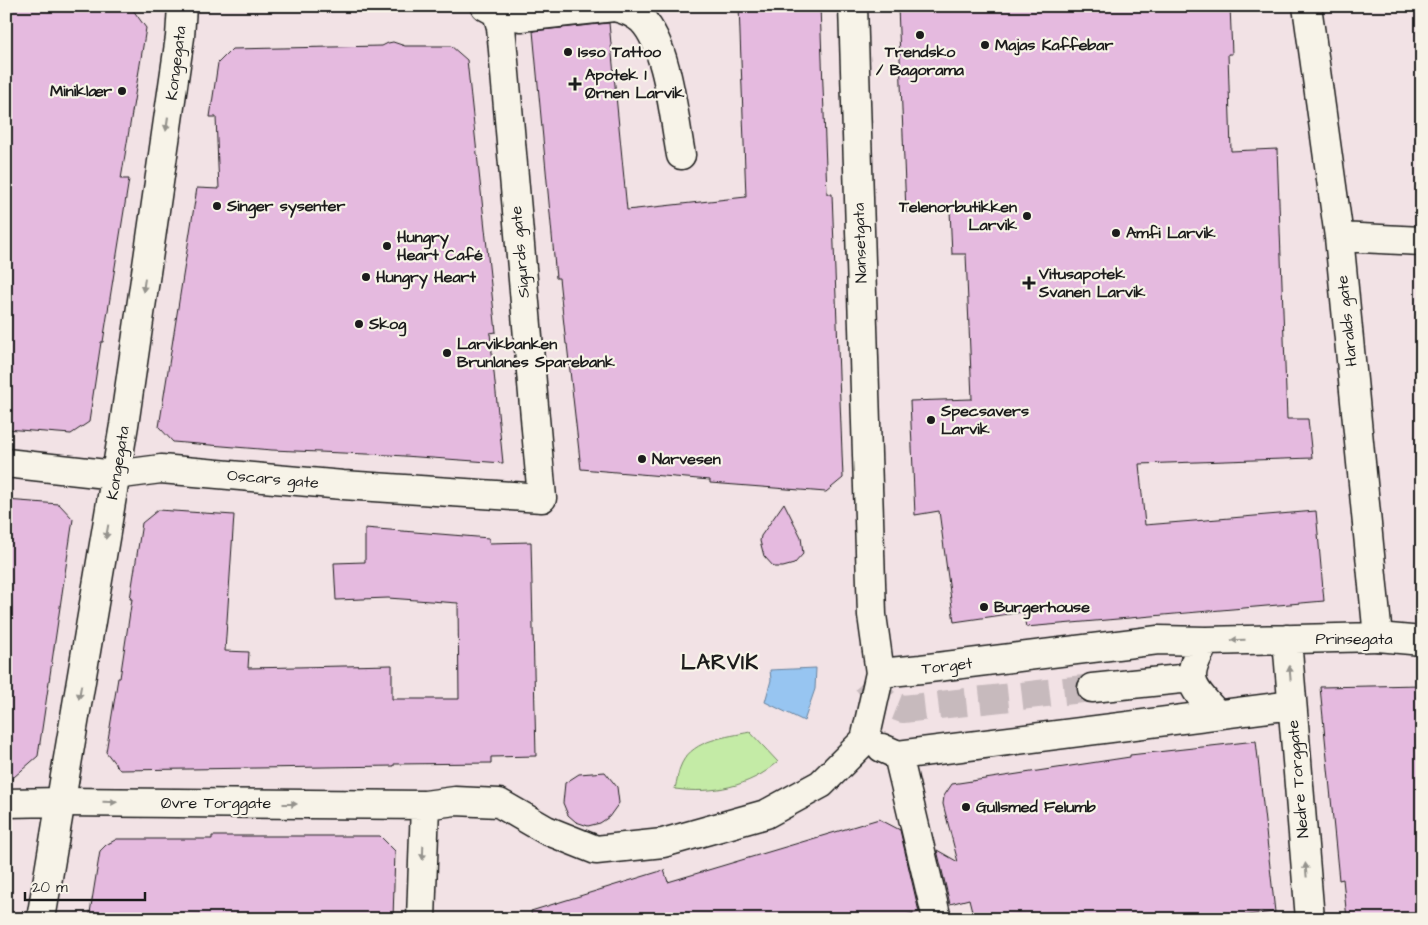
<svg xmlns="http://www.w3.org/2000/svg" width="1428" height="925" viewBox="0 0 1428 925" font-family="'Architects Daughter',sans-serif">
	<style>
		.green { fill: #c4eba6; stroke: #708461 }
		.water { fill: #97c5f1; stroke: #66819c }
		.building { fill: #e5badf; stroke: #1c1c1c }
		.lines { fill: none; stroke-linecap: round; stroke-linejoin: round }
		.minor-tunnel { stroke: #c7babd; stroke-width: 28; stroke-dasharray: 28 14; stroke-linecap: butt }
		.minor-casing { stroke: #1c1c1c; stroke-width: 31 }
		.major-casing { stroke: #1c1c1c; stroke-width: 31 }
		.minor { stroke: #f7f3e8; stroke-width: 28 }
		.major { stroke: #f7f3e8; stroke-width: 28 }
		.oneway { fill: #94928c }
		.poi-dot { fill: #1c1c1c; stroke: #f7f3e8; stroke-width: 2 }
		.labels { text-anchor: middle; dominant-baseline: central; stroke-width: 4.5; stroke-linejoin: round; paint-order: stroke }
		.poi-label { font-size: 16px; font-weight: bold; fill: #1c1c1c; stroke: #f7f3e8; text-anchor: start }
		.street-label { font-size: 16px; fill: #1c1c1c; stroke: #f7f3e8 }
		.district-label { font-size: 21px; font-weight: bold; letter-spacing: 1px; fill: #1c1c1c; stroke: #f7f3e8 }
	</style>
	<rect width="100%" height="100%" fill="#f2e2e5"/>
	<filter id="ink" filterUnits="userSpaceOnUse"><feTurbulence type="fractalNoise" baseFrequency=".02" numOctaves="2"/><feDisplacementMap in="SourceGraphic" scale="10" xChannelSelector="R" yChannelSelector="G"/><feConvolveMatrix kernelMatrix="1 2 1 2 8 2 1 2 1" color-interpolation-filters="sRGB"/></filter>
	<g filter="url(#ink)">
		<path class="green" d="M750,732l28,30c-29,25 -65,32 -103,27 2,-8 3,-19 7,-26 12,-24 45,-26 68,-31z"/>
		<path class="water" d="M816,668l-1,21 -11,32 -39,-19 6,-22 -1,-10z"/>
		<path class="building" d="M6,6h102l25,4 13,18 -25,151h8l-26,163h-2l-12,80 -18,12 -65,-5z
			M739,6h81l7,188h5l11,284 -17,14 -116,-9v-3l-129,-11 -14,-125h-1l-7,-66h-3l-23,-247 76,-8 18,187 119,-13z
			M898,6h332l2,48h-4l3,97 46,-2 10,270h21l4,39 -173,6 6,61 171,-14 8,90 -298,26 -3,-15 -69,10 -15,-111 -24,4 -5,-114 62,-2 -6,-145h-14l-2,-44 -44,2z
			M393,42l12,4h46l16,14 29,272 -6,1 13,130 -113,-8 -118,-5 -99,-8 -14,-15 38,-239 22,1 -3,-72h-6l8,-54 14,-14 150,-3 6,-3z
			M6,500l53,4 14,15 -35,237 -32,28z
			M784,503l17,34 2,17 -9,10 -11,3h-9l-10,-11 -4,-15 1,-5z
			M158,510l76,5 -9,136 24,1 -1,16 144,-3v34h67l-1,-96 -70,-5 -52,2 -2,-37 31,-1v-34l124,10v5l42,-1 5,214 -45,1v6l-97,1v2l-274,4 -14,-18 12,-74h2l12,-79h-2l12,-76z
			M1422,685v234h-75l-4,-40 -4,1 -19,-193z
			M1256,741l19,171 -66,7h-235l-5,-20 -19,5 -13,-54 21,12 -15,-58 1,-8 8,-12 178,-27v-2z
			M605,772l12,15 2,16 -10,14 -9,6 -12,3 -12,-4 -8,-7 -5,-12 2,-20 14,-9z
			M879,819l21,11 19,82 -25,7h-362l-1,-8 133,-41 4,12z
			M212,836h168l15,15 -2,68h-304l11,-68 6,-6 11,-6h95z"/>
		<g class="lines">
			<path class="minor-tunnel" d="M866,680l19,22 18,7 189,-21"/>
			<g class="minor-casing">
				<path id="minor" d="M485,6l11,6 25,5 93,-10c10,2 20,6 28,13 26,26 32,99 39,135
					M853,6l19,609 8,58 41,-4 237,-29 48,1
					M1339,237l83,4
					M6,463l109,12 46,-6 182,16 199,13 -41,-471 -6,-21
					M1287,639l23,280
					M1092,688l99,-10
					M1217,714c-29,-30 -33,-36 -11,-73l172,-4 -39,-400 -32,-231
					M882,748l16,7 39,164
					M898,755l394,-50
					M61,802l364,3 30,-4 44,2 47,27 50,20 67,-7 103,-29 55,-30 44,-44 15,-67
					M421,919l4,-114"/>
			</g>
			<g class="major-casing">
				<path id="major" d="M1378,637l44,4
					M6,803l55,-1
					M41,919l83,-494 56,-388 2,-31"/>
			</g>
			<use href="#minor" class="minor"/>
			<use href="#major" class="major"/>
		</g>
		<defs><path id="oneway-solid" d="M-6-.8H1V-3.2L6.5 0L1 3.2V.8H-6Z" transform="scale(1.25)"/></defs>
		<g class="oneway">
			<use href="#oneway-solid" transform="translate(167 124) rotate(98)"/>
			<use href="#oneway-solid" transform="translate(144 285) rotate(98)"/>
			<use href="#oneway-solid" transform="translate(107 532) rotate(100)"/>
			<use href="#oneway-solid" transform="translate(1238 640) rotate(179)"/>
			<use href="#oneway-solid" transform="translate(1290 673) rotate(-95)"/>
			<use href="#oneway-solid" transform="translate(80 692) rotate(100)"/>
			<use href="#oneway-solid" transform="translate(110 802) rotate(1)"/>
			<use href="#oneway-solid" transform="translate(290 804)"/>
			<use href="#oneway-solid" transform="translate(423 853) rotate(92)"/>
			<use href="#oneway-solid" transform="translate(1306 870) rotate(-95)"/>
		</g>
	</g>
	<g class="poi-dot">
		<circle cx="920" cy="35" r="5"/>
		<circle cx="985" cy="45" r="5"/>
		<circle cx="568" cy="52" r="5"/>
		<path d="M572.5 76.5h5v5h5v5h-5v5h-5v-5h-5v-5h5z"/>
		<circle cx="122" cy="91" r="5"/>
		<circle cx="217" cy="206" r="5"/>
		<circle cx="1027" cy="216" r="5"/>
		<circle cx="1116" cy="233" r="5"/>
		<circle cx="387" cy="246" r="5"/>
		<circle cx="366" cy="277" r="5"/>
		<path d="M1026.5 275.5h5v5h5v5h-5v5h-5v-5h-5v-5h5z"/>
		<circle cx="359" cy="324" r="5"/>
		<circle cx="447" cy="353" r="5"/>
		<circle cx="931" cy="420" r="5"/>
		<circle cx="642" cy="459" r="5"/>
		<circle cx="984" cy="607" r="5"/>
		<circle cx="966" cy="807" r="5"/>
	</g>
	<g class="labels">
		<g class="poi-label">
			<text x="995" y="45">Majas Kaffebar</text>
			<text x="578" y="52">Isso Tattoo</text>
			<text x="920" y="52" text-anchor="middle">Trendsko<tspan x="920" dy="18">/ Bagorama</tspan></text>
			<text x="585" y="75">Apotek 1<tspan x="585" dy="18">Ørnen Larvik</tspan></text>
			<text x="112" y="91" text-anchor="end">Miniklær</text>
			<text x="227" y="206">Singer sysenter</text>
			<text x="1017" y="207" text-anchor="end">Telenorbutikken<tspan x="1017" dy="18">Larvik</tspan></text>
			<text x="1126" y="233">Amfi Larvik</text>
			<text x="397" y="237">Hungry<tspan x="397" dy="18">Heart Café</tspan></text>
			<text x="1039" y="274">Vitusapotek<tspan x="1039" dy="18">Svanen Larvik</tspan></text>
			<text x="376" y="277">Hungry Heart</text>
			<text x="369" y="324">Skog</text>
			<text x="457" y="344">Larvikbanken<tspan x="457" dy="18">Brunlanes Sparebank</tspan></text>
			<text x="941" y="411">Specsavers<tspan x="941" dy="18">Larvik</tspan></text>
			<text x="652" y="459">Narvesen</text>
			<text x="994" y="607">Burgerhouse</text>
			<text x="976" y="807">Gullsmed Felumb</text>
		</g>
		<g class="street-label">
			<text transform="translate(176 63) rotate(-83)">Kongegata</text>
			<text transform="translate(860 243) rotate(-92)">Nansetgata</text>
			<text transform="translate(520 252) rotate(-95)">Sigurds gate</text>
			<text transform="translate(1347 321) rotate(-96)">Haralds gate</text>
			<text transform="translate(118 463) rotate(-81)">Kongegata</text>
			<text transform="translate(273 479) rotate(5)">Oscars gate</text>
			<text x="1354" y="639">Prinsegata</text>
			<text transform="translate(947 666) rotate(-7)">Torget</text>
			<text transform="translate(1298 779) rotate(-95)">Nedre Torggate</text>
			<text x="216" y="803">Øvre Torggate</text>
		</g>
		<g class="district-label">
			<text x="720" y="662">LARVIK</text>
		</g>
	</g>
	<rect width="1428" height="925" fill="none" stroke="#f7f3e8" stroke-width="25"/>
	<rect x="12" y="12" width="1403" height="900" fill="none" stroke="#1c1c1c" stroke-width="2" filter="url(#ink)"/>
	<path d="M25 892v8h120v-8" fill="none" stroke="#1c1c1c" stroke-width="2.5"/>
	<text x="32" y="892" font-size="15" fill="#1c1c1c" stroke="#f7f3e8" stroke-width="4" paint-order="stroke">20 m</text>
</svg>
